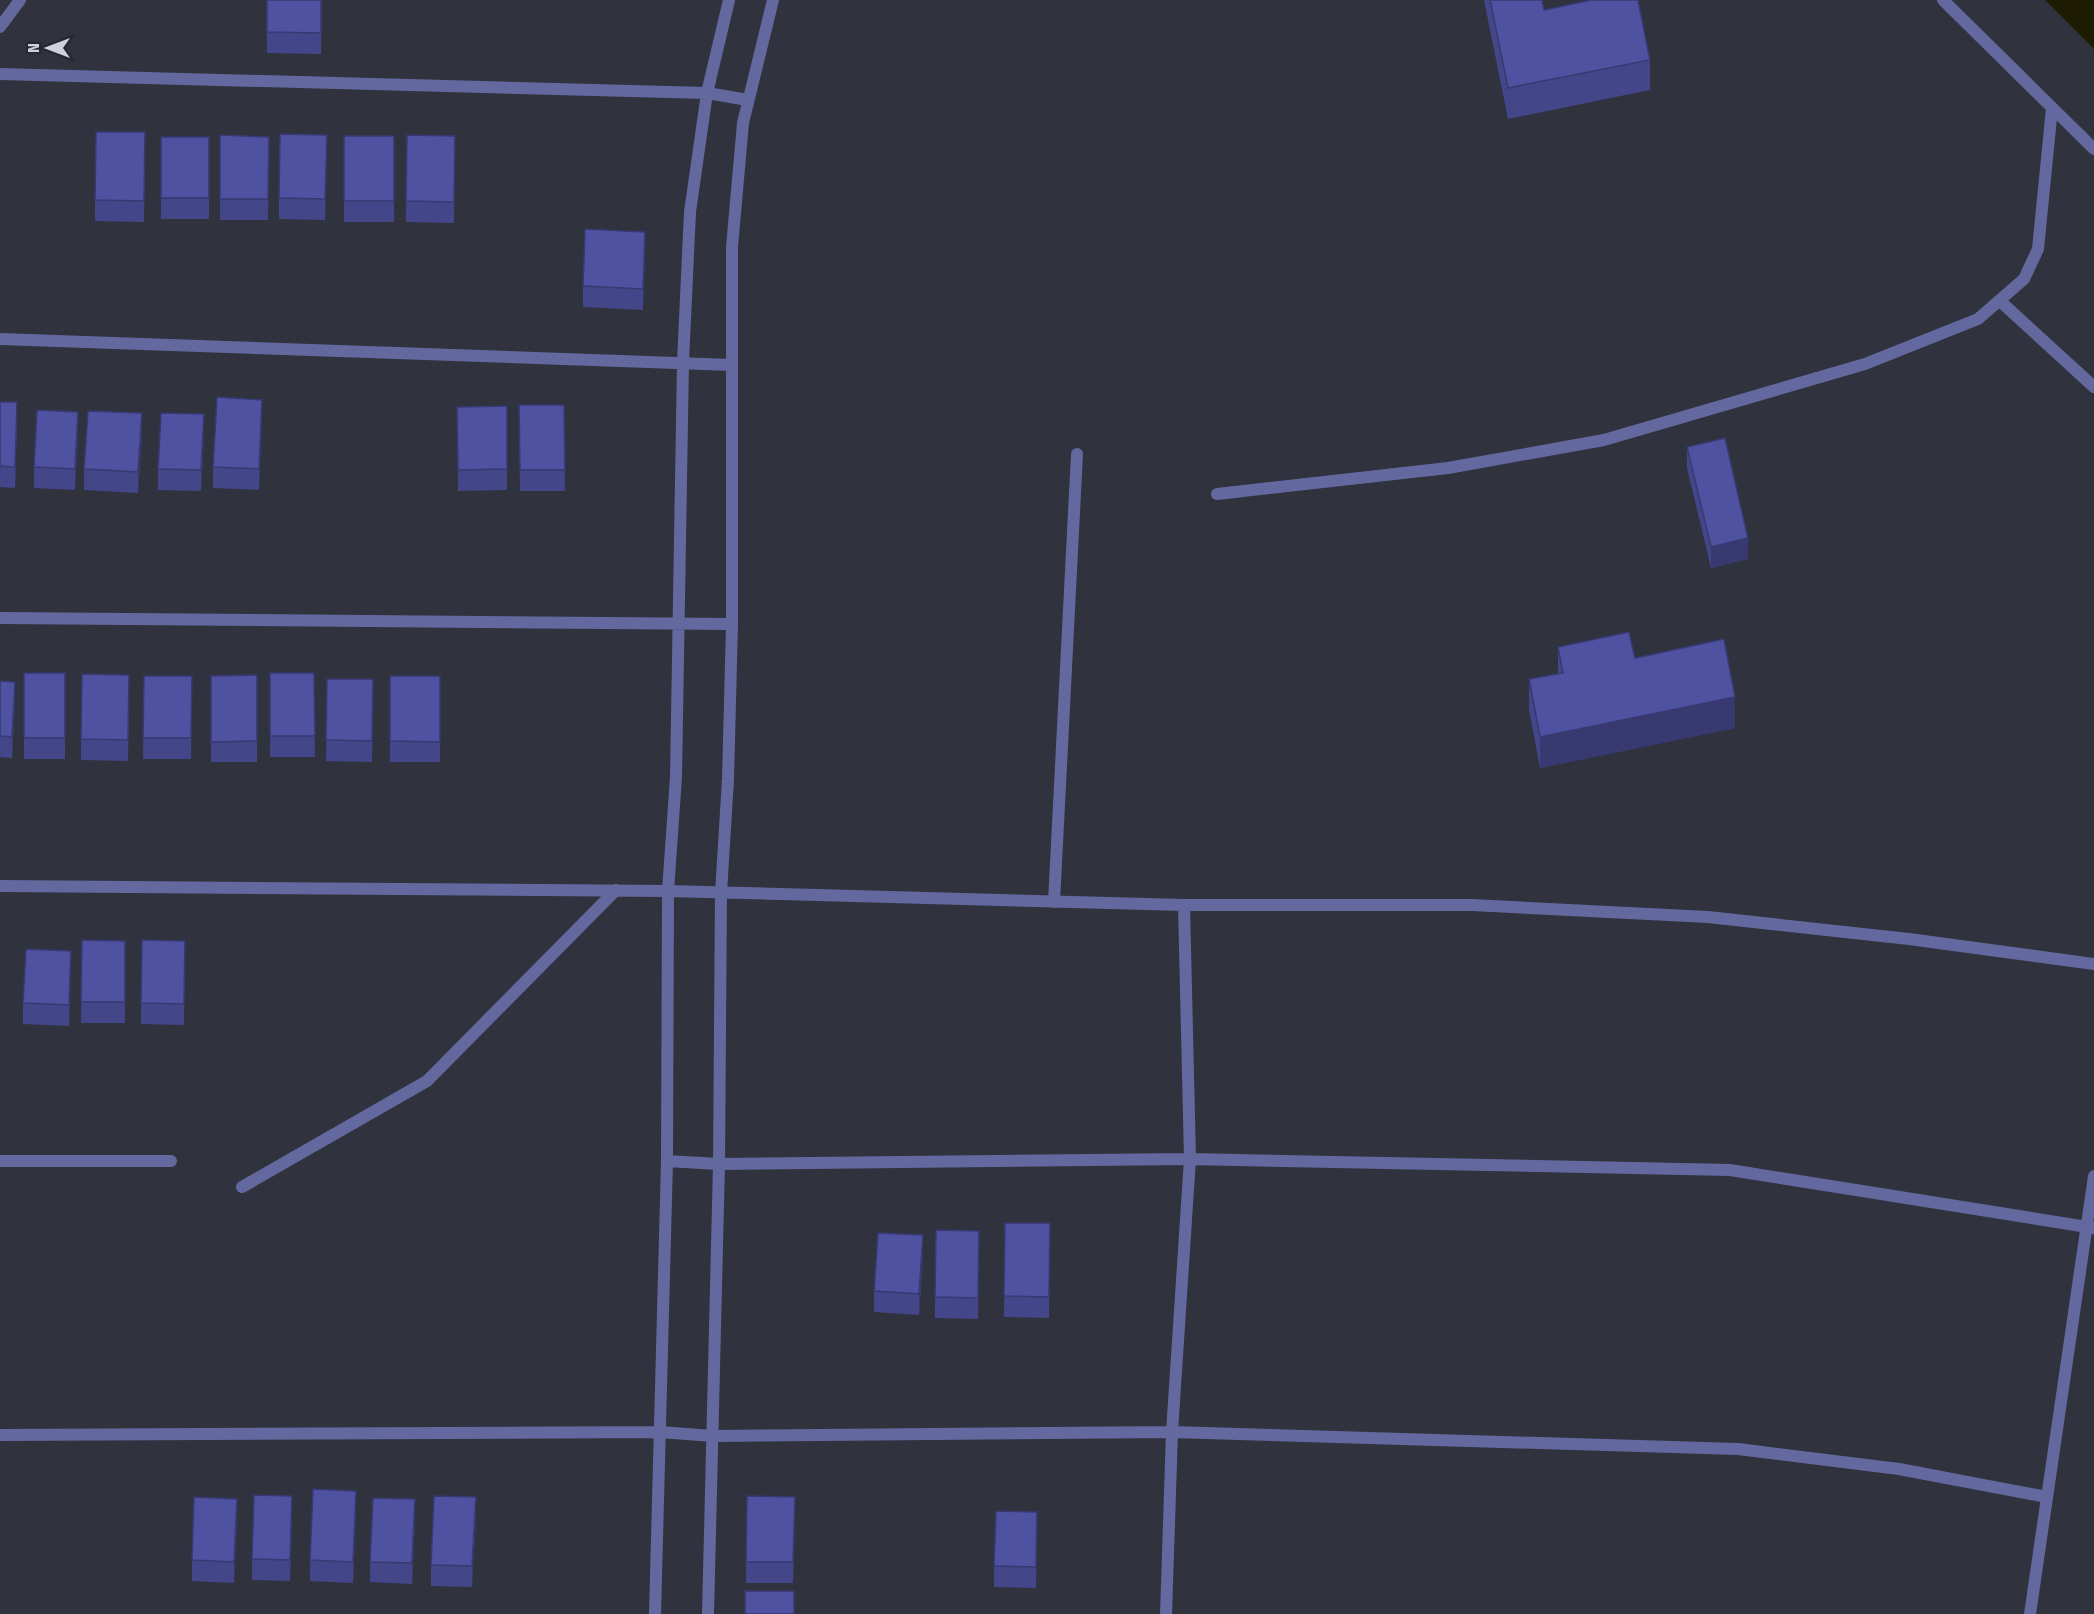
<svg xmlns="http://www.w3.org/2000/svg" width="2094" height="1614" viewBox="0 0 2094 1614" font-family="'Fira Sans Condensed',sans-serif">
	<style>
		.water { fill: #1d1b00 }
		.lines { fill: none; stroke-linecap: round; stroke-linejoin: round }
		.minor { stroke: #63699e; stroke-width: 12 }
		.wall { fill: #43478a }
		.shaded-wall { fill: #373970 }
		.building { fill: #4e52a0; stroke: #373970; stroke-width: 1.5 }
	</style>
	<rect width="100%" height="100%" fill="#30323e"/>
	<path class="water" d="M2045,0h49v49z"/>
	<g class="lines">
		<path class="minor" d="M1943,0l151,149
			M0,27l20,-27
			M0,74l707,19 41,7
			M2000,301l94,86
			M0,339l732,26
			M1217,494l231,-26 156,-28 261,-76 113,-45 46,-40 14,-30 14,-141
			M0,618l732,6
			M0,886l668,5 516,14
			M1054,902l23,-448
			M2094,964l-185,-25 -201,-22 -236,-12h-288l6,254 540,11 364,58
			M0,1161h171
			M667,1161l52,3 471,-5 -18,273 -6,182
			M242,1187l185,-106 189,-191
			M0,1435l660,-3 53,4 459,-4 566,17 161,20 148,28
			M655,1614l12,-453 1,-270 8,-114 7,-415 7,-150 17,-119 22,-93
			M708,1614l11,-450 2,-271 7,-114 4,-155v-377l11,-124 30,-123
			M2030,1614l64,-438"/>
	</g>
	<path class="wall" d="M266,0h56l-1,54 -54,-1z
		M1484,0h58l2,10 106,50v30l-142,29z
		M220,135l49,2 -1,83h-48z
		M344,136h50v86h-50z
		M455,136l-1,87 -48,-1v-21z
		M161,137h48v82h-48z
		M145,153l-1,69 -49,-1v-21z
		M327,156l-2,64 -46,-1v-21z
		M645,253l-2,57 -60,-3v-21z
		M0,402l17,21 -2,65 -15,-1z
		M519,405h45l1,86h-45z
		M507,406v84l-49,1 -1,-84z
		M262,421l-3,69 -46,-2v-21z
		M78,433l-3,57 -41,-2v-21z
		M142,434l-4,59 -54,-3v-21z
		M204,435l-3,56 -43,-1v-21z
		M1687,447l61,112 -37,9 -24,-100z
		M1558,647l77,11 100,70 -195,40 -11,-58v-31l29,-5z
		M24,673h41v86h-41z
		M270,673h44l1,84h-45z
		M257,675v87h-46v-86z
		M144,676h48l-1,83h-48z
		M390,676h50v86h-50z
		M327,679h46l-1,83 -46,-1z
		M0,681l15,22 -3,55 -12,-1z
		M129,696l-1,65 -47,-1v-21z
		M82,940l43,1v82h-44z
		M185,941l-1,84 -43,-1v-21z
		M71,972l-2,54 -46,-2v-21z
		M1005,1223h45l-1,95 -45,-1z
		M979,1252l-1,67 -43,-1v-21z
		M923,1256l-4,59 -45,-3v-21z
		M356,1512l-3,71 -43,-2v-21z
		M292,1517l-2,64 -38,-1v-21z
		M476,1518l-4,69 -41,-1v-21z
		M795,1518l-2,65h-47v-21z
		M237,1520l-3,63 -42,-2v-21z
		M415,1520l-3,64 -42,-2v-20z
		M1037,1533l-1,55 -42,-1v-21z"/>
	<path class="shaded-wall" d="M645,232v21l-2,57v-21z
		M262,400v21l-3,69v-21z
		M17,402v21l-2,65v-21z
		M78,412v21l-3,57v-21z
		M142,413v21l-4,59v-21z
		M204,414v21l-3,56v-21z
		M1748,538v21l-37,9v-21z
		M15,682v21l-3,55v-21z
		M1735,697v31l-195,40v-31z
		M71,951v21l-2,54v-21z
		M923,1235v21l-4,59v-21z
		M356,1491v21l-3,71v-21z
		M292,1496v21l-2,64v-21z
		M476,1497v21l-4,69v-21z
		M237,1499v21l-3,63v-21z
		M415,1499v21l-3,64v-21z"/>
	<path class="building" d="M267,0h54v33l-54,-1z
		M1490,0h52l2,10 47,-10h47l12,60 -142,28z
		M96,132h49l-1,69 -49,-1z
		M280,134l47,1 -2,64 -46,-1z
		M220,135l49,2 -1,62h-48z
		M407,135l48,1 -1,66 -48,-1z
		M344,136h50v65h-50z
		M161,137h48v61h-48z
		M585,229l60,3 -2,57 -60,-3z
		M217,397l45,3 -3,69 -46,-2z
		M0,402h17l-2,65 -15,-1z
		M519,405h45l1,65h-45z
		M507,406v63l-49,1 -1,-63z
		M37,410l41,2 -3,57 -41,-2z
		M88,411l54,2 -4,59 -54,-3z
		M161,413l43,1 -3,56 -43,-1z
		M1725,438l23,100 -37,9 -24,-100z
		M1629,632l6,26 89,-19 11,58 -195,40 -11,-58 34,-6 -5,-26z
		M24,673h41v65h-41z
		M270,673h44l1,63h-45z
		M82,674l47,1 -1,65 -47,-1z
		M257,675v66l-46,1v-66z
		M144,676h48l-1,62h-48z
		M390,676h50v66l-50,-1z
		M327,679h46l-1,62 -46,-1z
		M0,681l15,1 -3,55 -12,-1z
		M82,940l43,1v61h-44z
		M142,940l43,1 -1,63 -43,-1z
		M26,949l45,2 -2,54 -46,-2z
		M1005,1223h45l-1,74 -45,-1z
		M936,1230l43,1 -1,67 -43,-1z
		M878,1233l45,2 -4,59 -45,-3z
		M313,1489l43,2 -3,71 -43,-2z
		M254,1495l38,1 -2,64 -38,-1z
		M434,1496l42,1 -4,69 -41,-1z
		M747,1496l48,1 -2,65h-47z
		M194,1497l43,2 -3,63 -42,-2z
		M373,1498l42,1 -3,64 -42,-1z
		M996,1511l41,1 -1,55 -42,-1z
		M745,1591h49v23h-49z"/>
	<g transform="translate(48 48) rotate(270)" stroke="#262834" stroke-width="4.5" paint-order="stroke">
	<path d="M0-4.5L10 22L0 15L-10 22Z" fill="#d0d1d9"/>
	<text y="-9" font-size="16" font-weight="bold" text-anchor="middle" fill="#d0d1d9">N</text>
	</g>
</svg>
